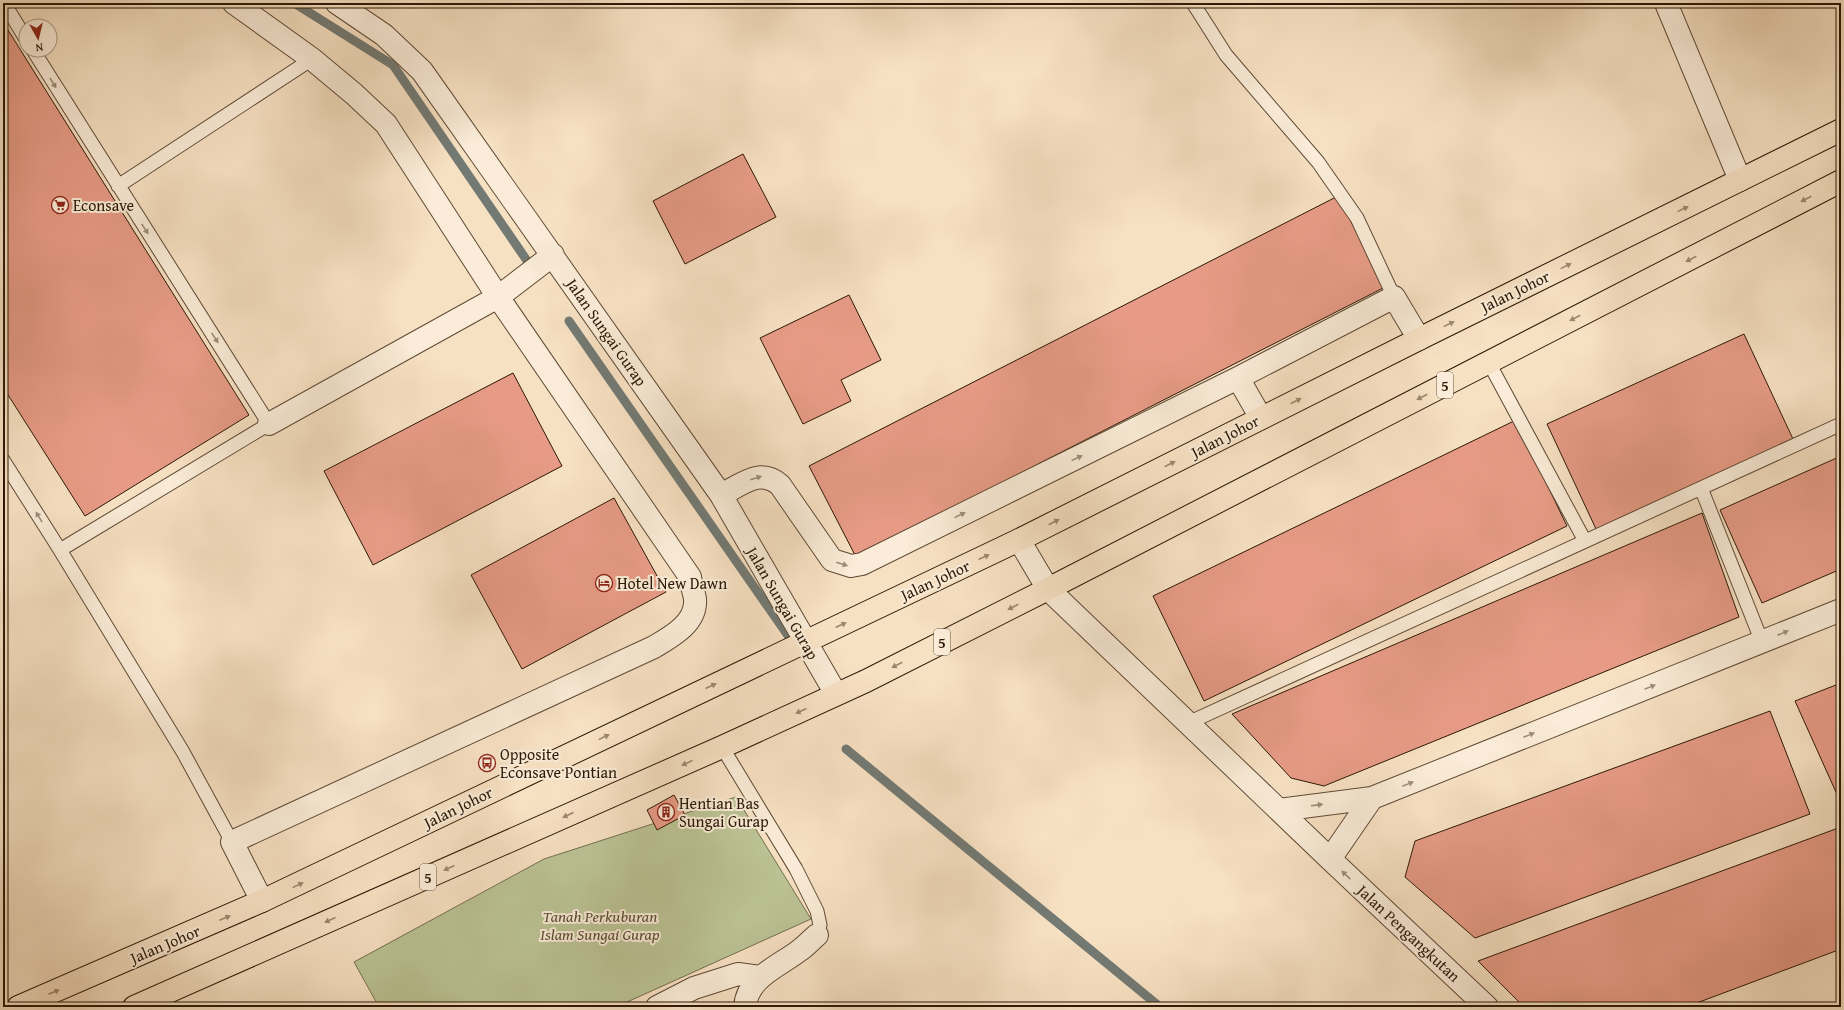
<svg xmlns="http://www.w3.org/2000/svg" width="1844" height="1010" viewBox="0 0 1844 1010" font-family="'Gentium Book Plus',serif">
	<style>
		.green { fill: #bbc395; stroke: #746e4e }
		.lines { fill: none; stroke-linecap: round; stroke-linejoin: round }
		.stream { stroke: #737a74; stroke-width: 9 }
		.building { fill: #e79b86; stroke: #2c1806 }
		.service-casing { stroke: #5f4a35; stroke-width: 15 }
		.minor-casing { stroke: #5f4a35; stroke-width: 24 }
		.trunk-casing { stroke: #2c1806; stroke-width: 24 }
		.service { stroke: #faecd8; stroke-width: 13 }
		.minor { stroke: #faecd8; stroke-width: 22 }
		.trunk { stroke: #f7e1c3; stroke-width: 22 }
		.oneway { fill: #9d8d7a }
		.oneway2 { fill: #9c876e }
		.labels { text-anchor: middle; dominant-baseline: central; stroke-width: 4; stroke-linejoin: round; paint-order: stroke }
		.shield { fill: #faecd8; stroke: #6a5845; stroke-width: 1 }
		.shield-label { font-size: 15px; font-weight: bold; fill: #2c1806 }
		.poi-label { font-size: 16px; fill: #2c1806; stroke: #faecd8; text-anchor: start }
		.street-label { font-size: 16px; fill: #2c1806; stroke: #faecd8 }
		.park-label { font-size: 16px; font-style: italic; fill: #574b31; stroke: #faecd8 }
	</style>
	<rect width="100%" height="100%" fill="#f7e1c3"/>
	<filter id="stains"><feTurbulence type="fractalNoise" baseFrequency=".005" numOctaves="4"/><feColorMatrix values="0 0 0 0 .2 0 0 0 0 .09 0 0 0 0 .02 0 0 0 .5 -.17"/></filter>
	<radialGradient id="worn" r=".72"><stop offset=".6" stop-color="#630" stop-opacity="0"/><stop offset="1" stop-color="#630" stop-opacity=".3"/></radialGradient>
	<path class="green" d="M736,797l75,122 -195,88h-237l-25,-45 190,-103z"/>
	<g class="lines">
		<path class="stream" d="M294,3l99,62 139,203
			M569,321l220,316
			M846,749l314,258"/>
	</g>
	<path class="building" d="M3,22l246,393 -164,101 -82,-129z
		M743,154l33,63 -91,47 -32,-63z
		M1338,196l47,91 -529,270 -47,-91z
		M849,295l32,65 -40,20 10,21 -48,23 -43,-86z
		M1744,334l49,105 -197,90 -49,-105z
		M513,373l49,93 -189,99 -49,-94z
		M1516,420l51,106 -363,175 -51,-105z
		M1841,456v113l-79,34 -42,-93z
		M614,498l52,94 -144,77 -51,-94z
		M1702,513l37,104 -415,169 -33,-8 -59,-64z
		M1841,683v118h-1l-45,-100z
		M1770,711l40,103 -335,124 -70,-61 10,-36z
		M674,795l11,20 -28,15 -10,-20z
		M1841,827v122l-155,58h-162l-46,-46z"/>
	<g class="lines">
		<g class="service-casing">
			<path id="service" d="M4,3l22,36
				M1193,3l33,52 92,107 39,56 37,79
				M33,50l236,374 -209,126 123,202 49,90
				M118,186l194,-127
				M1489,363l96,178
				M3,460l57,90
				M1701,488l61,154
				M1188,723l653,-299
				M722,747l74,122 21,42 3,14 -3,10"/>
		</g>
		<g class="minor-casing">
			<path id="minor" d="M234,3l78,56 42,35 32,30 112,173 192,280c1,7 4,15 5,22 2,24 -24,38 -41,48l-422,195 30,59
				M337,3l47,32 38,36 299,424 115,199
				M1666,3l74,177
				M1238,378l23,40
				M269,424l229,-127 55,-42
				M721,495c20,-10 39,-28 59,-10l52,75 19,6 11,-2 376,-186 156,-81 25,42
				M1019,540l29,49 282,270 157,148
				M1279,810l93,-12 469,-188
				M1330,859l42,-61
				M657,1007l37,-19 44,-14 22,3
				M745,1007c2,-30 35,-41 55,-57 6,-4 11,-10 17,-15"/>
		</g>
		<g class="trunk-casing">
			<path id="trunk" d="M18,1007l244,-106 757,-361 400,-201 422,-209
				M134,1007l588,-260 144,-66 182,-92 793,-408"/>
		</g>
		<use href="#service" class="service"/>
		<use href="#minor" class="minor"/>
		<use href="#trunk" class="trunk"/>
	</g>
	<defs><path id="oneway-solid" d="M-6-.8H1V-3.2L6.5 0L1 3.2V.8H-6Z"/></defs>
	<g class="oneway">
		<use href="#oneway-solid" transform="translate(53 83) rotate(58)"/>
		<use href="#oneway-solid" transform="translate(145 229) rotate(57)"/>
		<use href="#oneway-solid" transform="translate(215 338) rotate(57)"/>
		<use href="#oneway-solid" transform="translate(1077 458) rotate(-26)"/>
		<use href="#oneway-solid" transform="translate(756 478) rotate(-18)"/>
		<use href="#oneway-solid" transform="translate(960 515) rotate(-26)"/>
		<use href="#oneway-solid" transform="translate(39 517) rotate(-122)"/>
		<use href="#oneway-solid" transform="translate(842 564) rotate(17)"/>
		<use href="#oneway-solid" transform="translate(1783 633) rotate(-22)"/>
		<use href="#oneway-solid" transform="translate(1650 687) rotate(-22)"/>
		<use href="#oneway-solid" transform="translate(1529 735) rotate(-22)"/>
		<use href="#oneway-solid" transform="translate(1408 784) rotate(-22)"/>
		<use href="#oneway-solid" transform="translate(1317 805) rotate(-7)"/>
		<use href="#oneway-solid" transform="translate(1346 875) rotate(-137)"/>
	</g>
	<g class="oneway2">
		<use href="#oneway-solid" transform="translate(1806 199) rotate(153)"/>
		<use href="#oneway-solid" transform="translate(1683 209) rotate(-26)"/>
		<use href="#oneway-solid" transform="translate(1691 259) rotate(153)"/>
		<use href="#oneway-solid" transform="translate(1566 266) rotate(-26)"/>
		<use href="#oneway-solid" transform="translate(1575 318) rotate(153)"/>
		<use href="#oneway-solid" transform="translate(1449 324) rotate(-26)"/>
		<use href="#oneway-solid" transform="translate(1422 397) rotate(153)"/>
		<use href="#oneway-solid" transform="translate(1296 401) rotate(-27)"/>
		<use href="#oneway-solid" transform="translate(1170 464) rotate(-27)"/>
		<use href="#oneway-solid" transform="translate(1054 522) rotate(-27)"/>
		<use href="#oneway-solid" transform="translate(984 557) rotate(-25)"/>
		<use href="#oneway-solid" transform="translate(1013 607) rotate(153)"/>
		<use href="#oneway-solid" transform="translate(841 625) rotate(-25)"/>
		<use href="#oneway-solid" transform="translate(897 665) rotate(153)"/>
		<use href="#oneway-solid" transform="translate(711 686) rotate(-25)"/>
		<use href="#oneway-solid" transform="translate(801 711) rotate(155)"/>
		<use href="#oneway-solid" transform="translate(604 737) rotate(-26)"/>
		<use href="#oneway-solid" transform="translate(687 763) rotate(156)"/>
		<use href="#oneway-solid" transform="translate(568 815) rotate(156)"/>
		<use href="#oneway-solid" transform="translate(449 868) rotate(156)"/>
		<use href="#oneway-solid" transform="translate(298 885) rotate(-26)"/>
		<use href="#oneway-solid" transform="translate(225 918) rotate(-23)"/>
		<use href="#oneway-solid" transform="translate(330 920) rotate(156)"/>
		<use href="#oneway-solid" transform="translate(54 992) rotate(-23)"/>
	</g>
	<defs>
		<g id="supermarket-ring" transform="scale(0.9)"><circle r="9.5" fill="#faecd8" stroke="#8f2418" stroke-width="1.5"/><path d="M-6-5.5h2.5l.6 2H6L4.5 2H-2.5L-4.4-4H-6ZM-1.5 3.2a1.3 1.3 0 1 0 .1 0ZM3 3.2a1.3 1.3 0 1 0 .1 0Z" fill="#8f2418"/></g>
		<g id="hotel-ring" transform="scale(0.9)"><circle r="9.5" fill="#faecd8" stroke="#8f2418" stroke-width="1.5"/><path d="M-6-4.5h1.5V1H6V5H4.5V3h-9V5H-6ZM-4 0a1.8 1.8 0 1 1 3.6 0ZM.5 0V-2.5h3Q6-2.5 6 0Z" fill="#8f2418"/></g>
		<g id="bus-ring" transform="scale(0.9)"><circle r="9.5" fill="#faecd8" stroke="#8f2418" stroke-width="1.5"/><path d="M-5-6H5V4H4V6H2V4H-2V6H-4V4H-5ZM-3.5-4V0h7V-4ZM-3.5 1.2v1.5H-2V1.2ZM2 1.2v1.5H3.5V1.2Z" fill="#8f2418"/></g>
		<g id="building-ring" transform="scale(0.9)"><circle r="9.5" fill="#faecd8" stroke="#8f2418" stroke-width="1.5"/><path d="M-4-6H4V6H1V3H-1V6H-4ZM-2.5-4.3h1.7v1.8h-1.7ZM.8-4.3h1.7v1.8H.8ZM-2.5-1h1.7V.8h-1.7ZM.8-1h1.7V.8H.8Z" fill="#8f2418"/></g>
	</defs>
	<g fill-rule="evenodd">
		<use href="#supermarket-ring" x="60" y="205"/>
		<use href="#hotel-ring" x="604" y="583"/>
		<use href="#bus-ring" x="487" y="763"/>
		<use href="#building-ring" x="666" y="812"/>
	</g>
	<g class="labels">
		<g class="shield">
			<rect x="1437" y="372" width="16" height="26" rx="3"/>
			<rect x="934" y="629" width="16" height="26" rx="3"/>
			<rect x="420" y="864" width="16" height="26" rx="3"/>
		</g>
		<g class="shield-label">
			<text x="1445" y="385">5</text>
			<text x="942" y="642">5</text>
			<text x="428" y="877">5</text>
		</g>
		<g class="poi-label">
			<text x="73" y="205">Econsave</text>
			<text x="617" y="583">Hotel New Dawn</text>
			<text x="500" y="754">Opposite<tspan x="500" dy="18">Econsave Pontian</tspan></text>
			<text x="679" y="803">Hentian Bas<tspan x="679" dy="18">Sungai Gurap</tspan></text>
		</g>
		<g class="street-label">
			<text transform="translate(1515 291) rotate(-26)">Jalan Johor</text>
			<text transform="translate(607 332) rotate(55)">Jalan Sungai Gurap</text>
			<text transform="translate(1225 436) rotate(-27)">Jalan Johor</text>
			<text transform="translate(935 580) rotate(-25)">Jalan Johor</text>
			<text transform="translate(783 603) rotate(60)">Jalan Sungai Gurap</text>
			<text transform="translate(458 807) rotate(-26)">Jalan Johor</text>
			<text transform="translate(1409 933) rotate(43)">Jalan Pengangkutan</text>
			<text transform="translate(165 944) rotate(-23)">Jalan Johor</text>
		</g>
		<g class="park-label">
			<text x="600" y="916">Tanah Perkuburan<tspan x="600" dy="18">Islam Sungai Gurap</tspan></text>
		</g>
	</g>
	<rect width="1844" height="1010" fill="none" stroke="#f7e1c3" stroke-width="16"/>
	<rect x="4" y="4" width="1836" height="1002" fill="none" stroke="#2c1806" stroke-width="2"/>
	<rect x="8" y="8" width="1828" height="994" fill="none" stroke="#2c1806"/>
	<g transform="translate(38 38) rotate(172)"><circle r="19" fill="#faecd8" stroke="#a89784"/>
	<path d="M0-3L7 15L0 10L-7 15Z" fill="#8f2418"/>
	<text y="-6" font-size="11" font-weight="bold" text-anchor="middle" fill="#2c1806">N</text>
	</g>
	<rect width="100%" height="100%" filter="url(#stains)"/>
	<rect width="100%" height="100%" fill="url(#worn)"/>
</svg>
